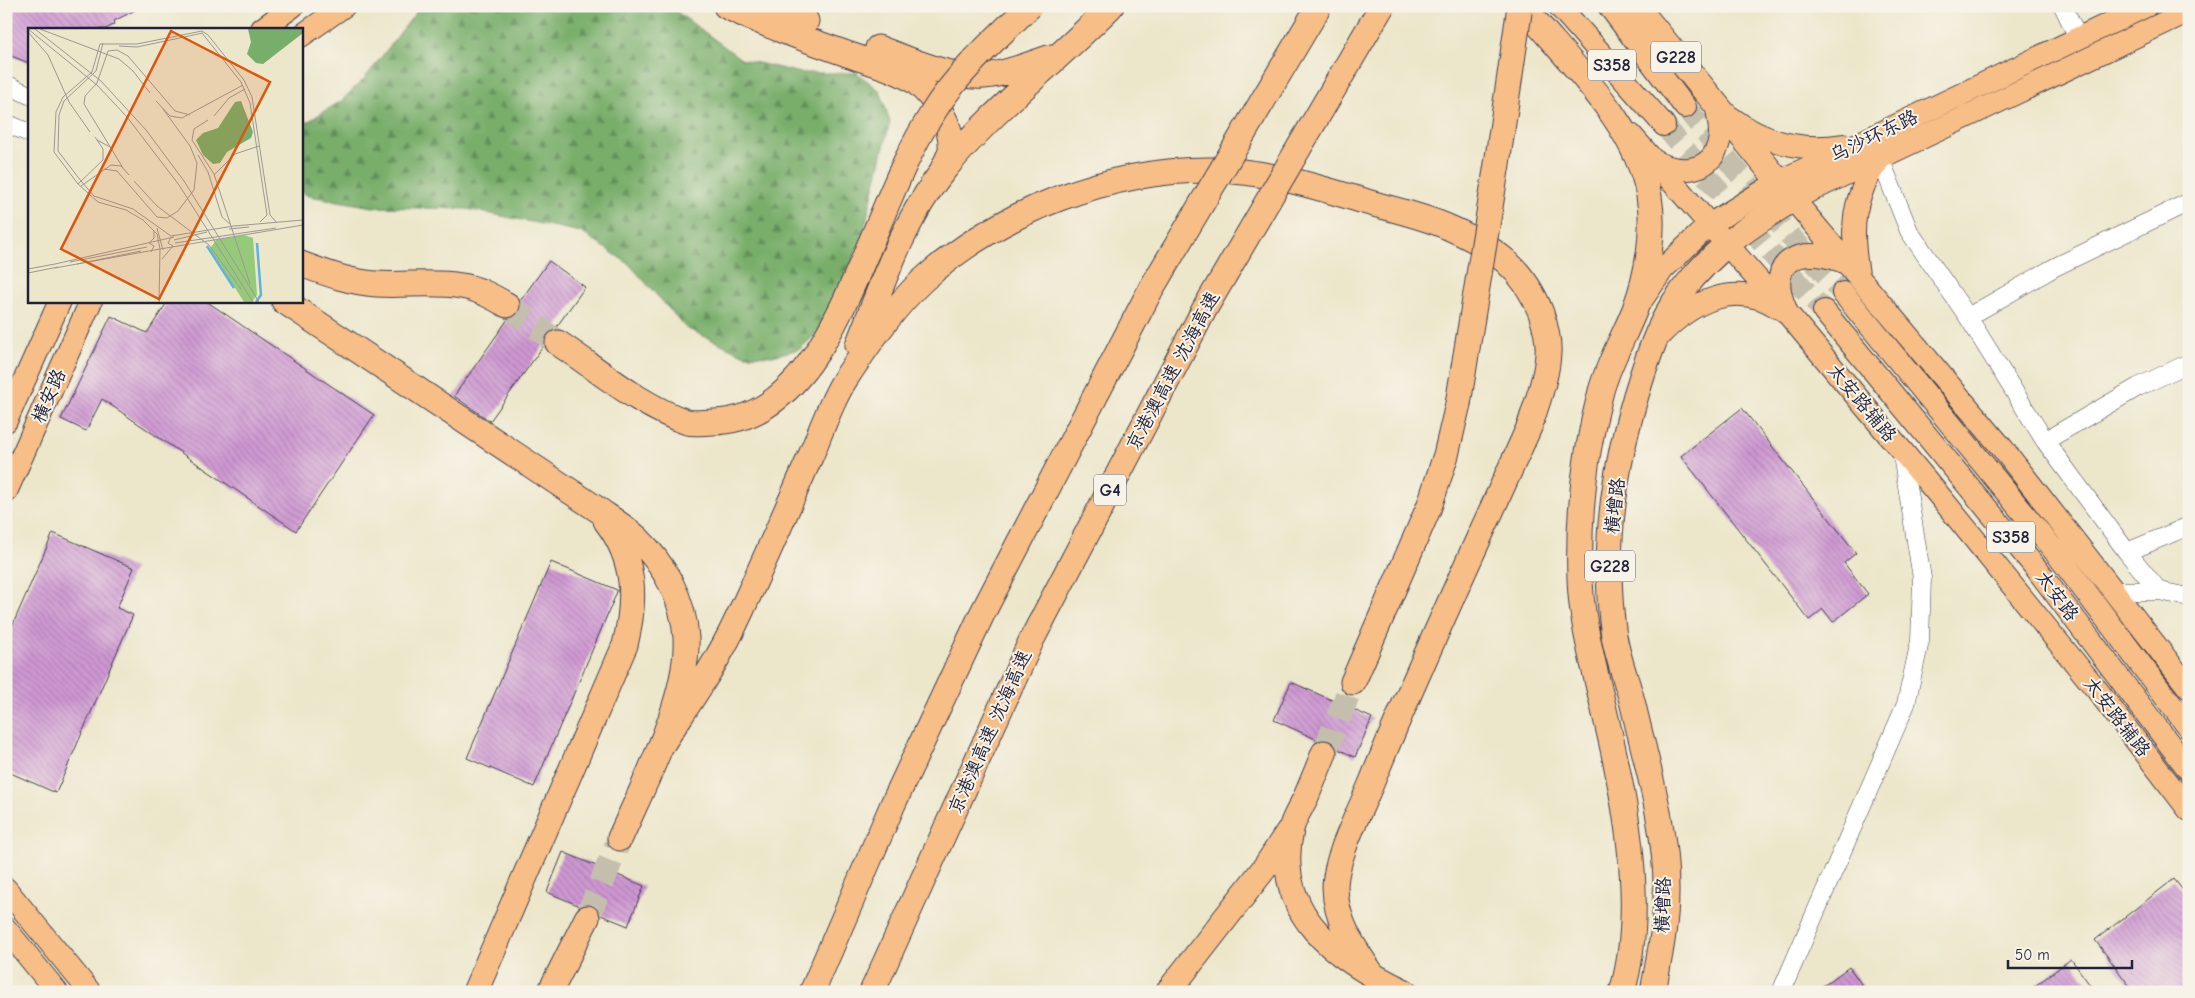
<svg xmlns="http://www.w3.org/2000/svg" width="2195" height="998" viewBox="0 0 2195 998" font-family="'Comic Neue','LXGW WenKai TC',sans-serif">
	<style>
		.forest { fill: url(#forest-firs); stroke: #4d6853 }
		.building { fill: url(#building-back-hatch) }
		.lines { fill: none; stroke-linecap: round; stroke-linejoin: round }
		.major-tunnel { stroke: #c4bfad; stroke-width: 22; stroke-dasharray: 22 11; stroke-linecap: butt }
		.highway-tunnel { stroke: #c4bfad; stroke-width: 25; stroke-dasharray: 25 12; stroke-linecap: butt }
		.minor-casing { stroke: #403f50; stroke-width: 19 }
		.major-casing { stroke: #403f50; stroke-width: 24 }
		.highway-casing { stroke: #403f50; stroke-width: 27 }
		.minor { stroke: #fff; stroke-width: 18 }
		.major { stroke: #f7be87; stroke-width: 22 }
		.highway { stroke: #f7be87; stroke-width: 25 }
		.highway-bridge-casing { stroke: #403f50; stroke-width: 27; stroke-linecap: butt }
		.highway-bridge { stroke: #f7be87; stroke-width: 25 }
		.labels { text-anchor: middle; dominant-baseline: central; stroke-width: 4; stroke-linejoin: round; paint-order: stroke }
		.shield { fill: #f7f3e8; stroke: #62616f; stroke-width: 1 }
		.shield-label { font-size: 18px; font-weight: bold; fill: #22223b }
		.street-label { font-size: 19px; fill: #22223b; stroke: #f7f3e8 }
		.inset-river { fill: none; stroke: #5eb3da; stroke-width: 2.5 }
		.inset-road { fill: none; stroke: #9b9891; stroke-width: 1 }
		.view { fill: #de560e; fill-opacity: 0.15; stroke: #de560e; stroke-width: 2.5 }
		.inset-edge { fill: none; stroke: #22223b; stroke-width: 2.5 }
	</style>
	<defs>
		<pattern id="forest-firs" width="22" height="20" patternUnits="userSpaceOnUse" patternTransform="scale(1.25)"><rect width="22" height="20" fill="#78ae6b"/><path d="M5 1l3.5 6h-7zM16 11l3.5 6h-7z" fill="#628d59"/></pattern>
		<pattern id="building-back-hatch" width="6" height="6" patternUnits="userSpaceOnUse" patternTransform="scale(1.25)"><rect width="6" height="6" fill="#cf98d3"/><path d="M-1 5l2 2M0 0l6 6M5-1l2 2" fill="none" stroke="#a87cac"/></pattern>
	</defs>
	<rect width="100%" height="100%" fill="#f7f3e8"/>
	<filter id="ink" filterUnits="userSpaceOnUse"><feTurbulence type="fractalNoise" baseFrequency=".02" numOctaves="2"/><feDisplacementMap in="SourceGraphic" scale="10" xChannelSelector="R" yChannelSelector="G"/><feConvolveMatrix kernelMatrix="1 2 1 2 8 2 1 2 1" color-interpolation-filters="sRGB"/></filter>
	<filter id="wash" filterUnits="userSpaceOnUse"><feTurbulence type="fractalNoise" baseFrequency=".0096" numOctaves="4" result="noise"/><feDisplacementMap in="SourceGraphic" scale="20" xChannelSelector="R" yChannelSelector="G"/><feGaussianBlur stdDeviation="1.12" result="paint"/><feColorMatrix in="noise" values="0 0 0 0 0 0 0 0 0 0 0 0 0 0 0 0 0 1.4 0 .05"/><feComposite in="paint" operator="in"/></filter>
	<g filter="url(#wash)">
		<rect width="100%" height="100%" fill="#ece6ca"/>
		<path class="forest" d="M421,6h248l72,53 60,14h56l23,18 10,31 -28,116 -39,89 -23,22 -28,7 -27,-1 -59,-27 -57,-64 -48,-32 -114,-23 -94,-2 -64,-11 -8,-4v-66l40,-25 24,-23z"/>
		<g id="blocks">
			<path class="building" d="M6,6h137l-29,15 1,3 -9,5h-77v34l-23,-9z
				M549,261l36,26 -30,42 -9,6 -2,10 -54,76 -36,-25 54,-77 7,-2 4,-5 1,-11z
				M168,301h38l168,114 -78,116 -194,-132 -16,32 -25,-12 50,-103 36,17z
				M1742,408l114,145 -12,10 24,31 -35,28 -10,-13 -14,11 -128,-164z
				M53,533l81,35 -17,40 16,7 -77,178 -50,-22v-131z
				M551,562l66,28v2l-83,195 -67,-29z
				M1291,682l81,36 -17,39 -17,-8 -8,-9h-12l-44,-20z
				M563,852l81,34 -16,40 -27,-11 -8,-10 -7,-1 -6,2 -33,-14z
				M2174,879l15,19v94h-55l-39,-52z
				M2071,959l24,33h-68z
				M1849,967l18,25h-52z"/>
		</g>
	</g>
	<g filter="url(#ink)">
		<use href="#blocks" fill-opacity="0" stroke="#403f50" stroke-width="1"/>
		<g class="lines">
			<path class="major-tunnel" d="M1685,107l105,129 53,57
				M1664,125l106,127 54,59"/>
			<path class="highway-tunnel" d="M507,305l51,38
				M1324,753l29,-71
				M587,918l33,-80"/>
			<g class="minor-casing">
				<path id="minor" d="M2063,6l15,32
					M6,84l23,11
					M6,123l23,10
					M1880,158l29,73 59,86 77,124 82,111 32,39
					M1968,317l87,-50 134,-65
					M2045,441l93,-54 51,-24
					M2127,552l62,-26
					M2114,591h45l30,6
					M1781,992l125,-288 14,-63 2,-63 -21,-129"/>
			</g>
			<g class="major-casing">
				<path id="major" d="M1559,6l105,119
					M1609,6l76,101
					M2189,11l-396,188 210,250 186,239
					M262,29l31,-23
					M301,36l43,-30
					M1730,117c33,25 71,35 113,28
					M1631,135l157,179 154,185 155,191 92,120
					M1653,160c23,14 58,15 66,-18 3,-11 -1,-23 -2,-34
					M1858,274c-8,-46 -6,-77 22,-116
					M1843,293l214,261 132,174
					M1641,301l22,-32 46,-44 69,-43 368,-176
					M1786,310c-23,-54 19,-66 62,-46
					M1824,311l212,257 153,202
					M1659,336c32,-34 76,-57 120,-28
					M6,421l54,-120
					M6,492l85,-191
					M6,889l84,103
					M6,929l51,63"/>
			</g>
			<g class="highway-casing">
				<path id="highway" d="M726,6c41,20 82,34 124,49 22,8 48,14 67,28 17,14 36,43 34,66 -1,7 -6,15 -9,22
					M767,6l39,15
					M1523,6c44,55 114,118 126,190 6,36 -1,78 -14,113 -11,28 -26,53 -34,82 -16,60 -23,126 -21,187 1,40 12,80 21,119 21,88 48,205 21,295
					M1636,6l157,193c-42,26 -80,51 -110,91 -20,25 -31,55 -41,86 -26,80 -40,168 -29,253 3,27 15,53 21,80 14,60 33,122 32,184 0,33 -7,66 -13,99
					M878,48c33,12 70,30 106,28 23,-2 46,-12 67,-19
					M301,264c25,9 48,18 75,20 28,2 57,-3 85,2 16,2 32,11 46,19
					M284,301l313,208c13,9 28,18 40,29 27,26 47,62 49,100 3,59 -42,146 -66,200
					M558,343c41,27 82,63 129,79 8,2 18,0 26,0 85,-1 127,-107 155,-173
					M858,345c23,-58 45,-124 85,-174 49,-61 113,-109 168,-165
					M1353,682l76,-175 17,-52 12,-51
					M659,749c26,-41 56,-82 77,-127 26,-55 50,-111 75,-167 10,-24 19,-51 33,-74 23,-35 48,-72 79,-101 77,-69 188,-112 292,-110 52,1 102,17 152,32 27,8 57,14 83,26 43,19 74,40 91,85 4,12 8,27 7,40 -1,24 -11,49 -18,72 -53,119 -110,238 -159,359 -12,29 -35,72 -36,102 0,36 20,64 40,92
					M1324,753c-6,15 -12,30 -19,46 -5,10 -12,20 -14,31 -19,85 47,130 114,162
					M475,992l150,-347c11,-45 11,-85 -19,-124
					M550,992l37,-74
					M1168,992l98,-126 22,-34"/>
			</g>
			<use href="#minor" class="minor"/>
			<use href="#major" class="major"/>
			<use href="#highway" class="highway"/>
			<g class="highway-bridge-casing">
				<path id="highway-bridge" d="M868,249c20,-46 37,-93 64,-135 24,-40 64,-76 98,-108
					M1458,404l39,-240 23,-158
					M812,992l81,-188 89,-190 169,-325 168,-283
					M872,992l160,-353 172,-329 178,-304"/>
			</g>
			<use href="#highway-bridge" class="highway-bridge"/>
		</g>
	</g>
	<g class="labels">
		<g class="shield">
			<rect x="1651" y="41.5" width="50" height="31" rx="4"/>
			<rect x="1588" y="49.5" width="48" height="31" rx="4"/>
			<rect x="1094" y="474.5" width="32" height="31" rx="4"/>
			<rect x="1987" y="521.5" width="48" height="31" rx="4"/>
			<rect x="1585" y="550.5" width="50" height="31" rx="4"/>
		</g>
		<g class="shield-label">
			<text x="1676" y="57">G228</text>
			<text x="1612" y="65">S358</text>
			<text x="1110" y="490">G4</text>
			<text x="2011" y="537">S358</text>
			<text x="1610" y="566">G228</text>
		</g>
		<g class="street-label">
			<text transform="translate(1874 136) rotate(-26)">乌沙环东路</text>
			<text transform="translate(1173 371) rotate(-62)">京港澳高速 沈海高速</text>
			<text transform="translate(49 396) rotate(-66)">横安路</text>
			<text transform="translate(1862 403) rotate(50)">太安路辅路</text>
			<text transform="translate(1615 506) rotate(-83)">横增路</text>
			<text transform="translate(2057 596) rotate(53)">太安路</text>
			<text transform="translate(2117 717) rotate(52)">太安路辅路</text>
			<text transform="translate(990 732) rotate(-66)">京港澳高速 沈海高速</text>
			<text transform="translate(1663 905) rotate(-88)">横增路</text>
		</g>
	</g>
	<g transform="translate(28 28)">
		<rect width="275" height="275" fill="#ece6ca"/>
		<path d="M216,207l9,3 4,57 -5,7h-8l-34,-53 6,-9z" fill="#96ca7b"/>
		<path d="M220,1h55v4l-40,31 -7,-1 -9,-9 4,-12zM213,73l12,31 -2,6 -24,14 -7,11 -7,1 -10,-9 -7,-15 7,-7 15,-5 17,-26z" fill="#78ae6b"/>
		<path class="inset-river" d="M179,218l27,42M228,274l5,-7 -4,-52"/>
		<path class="inset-road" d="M0,1l69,56 30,32 52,68 74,117M7,1l66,52 45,49 38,51 75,121M12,1l79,30 14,12 17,22M0,4l20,23 21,47 21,30M174,5l39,49 9,21 17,112 -7,7M72,16h37l65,-13 6,4 36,45 8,17 18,118 7,8M91,18l18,1 66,-14M128,73l14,15 12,2 61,-33M186,88l15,-18 16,-9M180,92l-14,9 -2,11 22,34 36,110M67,109l8,12v11l-25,24 20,18 28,8 17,10 14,14 3,15 143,-24M69,112l15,8M170,127l10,17 14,45 9,8M95,140l-39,-64 1,-8 12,-13 11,-32 9,-1 11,6 47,55 15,4M76,141l13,2 40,46 10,1 11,-7 16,-21 3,-27 -7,-17 -27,-37M186,147l21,-21 24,-8M53,153l-23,-30 1,-36 5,-14 32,-30 7,-28M53,153l13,15 39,13 38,27 63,-10 69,-6M106,153l23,25 52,39 32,44M50,156l-24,-32 2,-40 7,-15 29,-25 8,-28M53,158l30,-21 10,1 8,9M129,200l6,22M201,201l20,-2M146,212l33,-8M147,215l101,-15M123,224l3,-6 -5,-3 5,-5v-7M134,231l11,-13 -5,-3 3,-6M42,234l77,-15M27,236l119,-27M49,236l64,-13M27,240l105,-19 -1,53M0,241l27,-5M0,245l30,-6"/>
		<path class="view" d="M143,3l99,51 -111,217 -98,-50z"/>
		<rect width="275" height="275" class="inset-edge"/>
	</g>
	<rect width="2195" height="998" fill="none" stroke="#f7f3e8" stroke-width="25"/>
	<path d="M2008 960v8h124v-8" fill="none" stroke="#22223b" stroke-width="2.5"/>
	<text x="2015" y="960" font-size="15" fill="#22223b" stroke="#f7f3e8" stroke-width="4" paint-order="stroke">50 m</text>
</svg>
